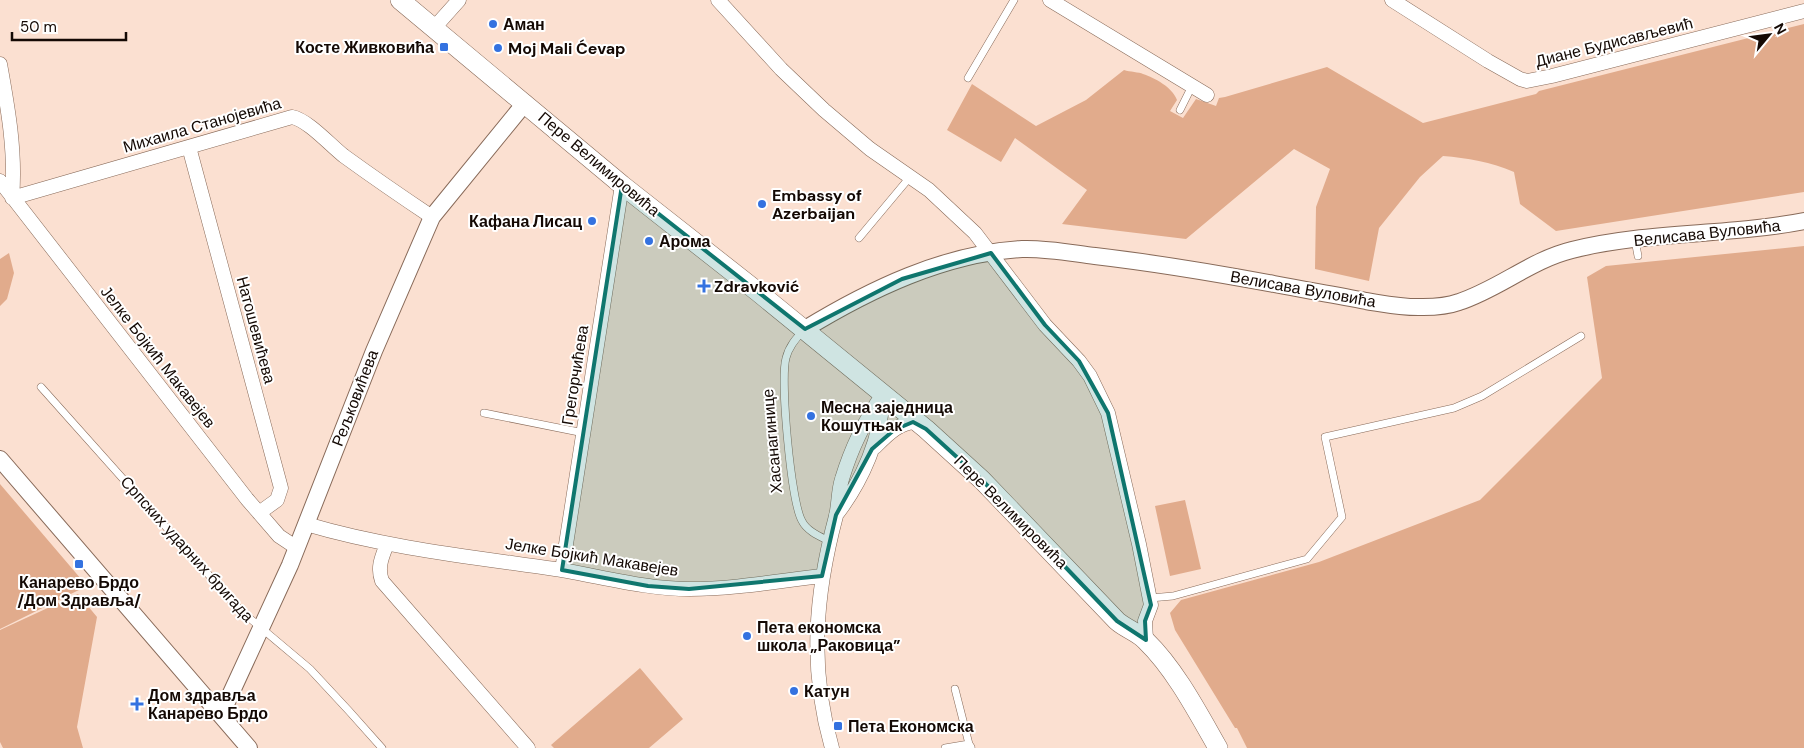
<svg xmlns="http://www.w3.org/2000/svg" width="1804" height="748" viewBox="0 0 1804 748" font-family="'DM Sans',sans-serif">
	<style>
		.green { fill: #e1ab8c }
		.lines { fill: none; stroke-linecap: round; stroke-linejoin: round }
		.service-casing { stroke: #886a59; stroke-width: 8 }
		.minor-casing { stroke: #886a59; stroke-width: 15 }
		.tertiary-casing { stroke: #886a59; stroke-width: 18 }
		.secondary-casing { stroke: #886a59; stroke-width: 20 }
		.service { stroke: #fff; stroke-width: 7 }
		.minor { stroke: #fff; stroke-width: 14 }
		.tertiary { stroke: #fff; stroke-width: 16 }
		.secondary { stroke: #fff; stroke-width: 19 }
		.marked { fill: #0f766e; fill-opacity: 0.2; stroke: #0f766e; stroke-width: 4; stroke-linejoin: round }
		.poi-dot { fill: #3472e0; stroke: #fff; stroke-width: 2 }
		.labels { text-anchor: middle; dominant-baseline: central; stroke-width: 4; stroke-linejoin: round; paint-order: stroke }
		.poi-label { font-size: 16px; font-weight: bold; fill: #140904; stroke: #fff; text-anchor: start }
		.street-label { font-size: 16px; fill: #140904; stroke: #fff }
	</style>
	<rect width="100%" height="100%" fill="#fbe0d1"/>
	<path class="green" d="M1804,24v168l-248,39 -36,-27 -6,-32c-23,-10 -47,-14 -71,-16l-23,21 -41,51 -10,53 -54,-12 1,-62 14,-38 -36,-20 -108,90 -124,-15 25,-34 -72,-52 -14,24 -54,-32 25,-46 64,42 50,-26 38,-30c6,2 15,2 19,4 12,4 29,13 34,26l-7,11 13,7 13,-19 20,7 3,-8 6,-1 102,-30 96,56 113,-29 3,-3z
		M1804,246v502h-557l-10,-20h-2l-60,-98 -5,-17 11,-13 138,-38 161,-62 122,-122 -15,-101 19,-11z
		M9,253l5,20 -7,26 -7,7v-47z
		M0,484l87,102 -87,43z
		M1185,500l16,69 -31,7 -15,-70z
		M78,594l19,23 -20,110 6,21h-80l-3,-6v-112z
		M640,668l43,51 -34,29h-95l-3,-3z"/>
	<g class="lines">
		<g class="service-casing">
			<path id="service" d="M968,78l46,-78
				M1180,110l12,-24
				M859,238l51,-61
				M1635,240l3,16
				M804,330c-8,8 -15,16 -18,28 -6,22 5,144 16,163 5,10 17,15 27,20
				M41,387l200,224 69,58 39,42 33,37
				M484,413l100,20
				M1150,598l23,-2 134,-37 35,-42 -17,-80 129,-29 28,-12 99,-60
				M955,689l14,55
				M945,748l24,-4 2,3"/>
		</g>
		<g class="minor-casing">
			<path id="minor" d="M718,0l63,69 43,41 46,39 59,41 46,43 70,92 34,36 11,15 18,37 31,131 12,61 -6,16 1,19
				M1050,0l157,95
				M1392,0l96,61 32,18 7,2 25,-5 252,-65
				M434,28l25,-28
				M0,64c8,44 16,89 12,134l280,-81c16,3 38,28 52,39 29,21 58,41 88,61
				M189,147l92,341 -4,12 -18,13
				M0,181l247,318 32,37 18,12
				M875,447c12,-12 25,-26 43,-25
				M836,515c26,-33 46,-79 47,-120
				M306,524c81,24 166,33 249,45 45,7 89,20 135,20 44,0 88,-8 132,-13
				M387,544c-5,13 -10,23 -5,37l146,167
				M562,570l60,-385
				M832,748c-23,-79 -17,-153 4,-232 3,-12 2,-25 6,-37 9,-30 23,-59 41,-85"/>
		</g>
		<g class="tertiary-casing">
			<path id="tertiary" d="M805,329c64,-39 140,-76 217,-80 24,-1 49,4 73,7 60,7 120,17 179,28 31,6 62,11 92,17 19,3 38,7 57,6 12,0 25,-1 36,-5 40,-13 72,-42 113,-52 75,-19 156,-14 232,-29
				M0,459l249,289
				M221,715l69,-150 84,-214 58,-134 93,-114"/>
		</g>
		<g class="secondary-casing">
			<path id="secondary" d="M400,0l222,185 136,107 168,137 56,51 135,141c9,8 21,11 29,20 29,28 52,72 72,107"/>
		</g>
		<use href="#service" class="service"/>
		<use href="#minor" class="minor"/>
		<use href="#tertiary" class="tertiary"/>
		<use href="#secondary" class="secondary"/>
	</g>
	<path class="marked" d="M622,185l183,144 97,-50 89,-26 54,72 34,36 29,52 43,192 -6,16 1,19 -29,-19 -135,-141 -56,-51 -13,-7 -19,8 -22,19 -36,66 -14,61 -133,13 -41,-3 -86,-16z"/>
	<g class="poi-dot">
		<circle cx="493" cy="24" r="5"/>
		<rect x="439" y="42" width="10" height="10" rx="2.5"/>
		<circle cx="498" cy="48" r="5"/>
		<circle cx="762" cy="204" r="5"/>
		<circle cx="592" cy="221" r="5"/>
		<circle cx="649" cy="241" r="5"/>
		<path d="M701.5 278.5h5v5h5v5h-5v5h-5v-5h-5v-5h5z"/>
		<circle cx="811" cy="416" r="5"/>
		<rect x="74" y="559" width="10" height="10" rx="2.5"/>
		<circle cx="747" cy="636" r="5"/>
		<circle cx="794" cy="691" r="5"/>
		<path d="M134.5 696.5h5v5h5v5h-5v5h-5v-5h-5v-5h5z"/>
		<rect x="833" y="721" width="10" height="10" rx="2.5"/>
	</g>
	<g class="labels">
		<g class="poi-label">
			<text x="503" y="24">Аман</text>
			<text x="434" y="47" text-anchor="end">Косте Живковића</text>
			<text x="508" y="48">Moj Mali Ćevap</text>
			<text x="772" y="195">Embassy of<tspan x="772" dy="18">Azerbaijan</tspan></text>
			<text x="582" y="221" text-anchor="end">Кафана Лисац</text>
			<text x="659" y="241">Арома</text>
			<text x="714" y="286">Zdravković</text>
			<text x="821" y="407">Месна заједница<tspan x="821" dy="18">Кошутњак</tspan></text>
			<text x="79" y="582" text-anchor="middle">Канарево Брдо<tspan x="79" dy="18">/Дом Здравља/</tspan></text>
			<text x="757" y="627">Пета економска<tspan x="757" dy="18">школа „Раковица”</tspan></text>
			<text x="804" y="691">Катун</text>
			<text x="148" y="695">Дом здравља<tspan x="148" dy="18">Канарево Брдо</tspan></text>
			<text x="848" y="726">Пета Економска</text>
		</g>
		<g class="street-label">
			<text transform="translate(1614 42) rotate(-14)">Диане Будисављевић</text>
			<text transform="translate(202 125) rotate(-16)">Михаила Станојевића</text>
			<text transform="translate(599 164) rotate(40)">Пере Велимировића</text>
			<text transform="translate(1707 233) rotate(-6)">Велисава Вуловића</text>
			<text transform="translate(1303 289) rotate(10)">Велисава Вуловића</text>
			<text transform="translate(256 330) rotate(75)">Натошевићева</text>
			<text transform="translate(158 357) rotate(52)">Јелке Бојкић Макавејев</text>
			<text transform="translate(575 375) rotate(-81)">Грегорчићева</text>
			<text transform="translate(355 398) rotate(-69)">Рељковићева</text>
			<text transform="translate(772 441) rotate(-95)">Хасанагинице</text>
			<text transform="translate(1011 512) rotate(45)">Пере Велимировића</text>
			<text transform="translate(187 549) rotate(48)">Српских ударних бригада</text>
			<text transform="translate(592 557) rotate(9)">Јелке Бојкић Макавејев</text>
		</g>
	</g>
	<g transform="translate(1769 35) rotate(61)" stroke="#ffffff" stroke-width="4" paint-order="stroke">
	<path d="M0-4L9 19L0 12L-9 19Z" fill="#140904"/>
	<text y="-8" font-size="14" font-weight="bold" text-anchor="middle" fill="#140904">N</text>
	</g>
	<path d="M12 32v8h114v-8" fill="none" stroke="#140904" stroke-width="2.5"/>
	<text x="20" y="32" font-size="15" fill="#140904" stroke="#ffffff" stroke-width="4" paint-order="stroke">50 m</text>
</svg>
